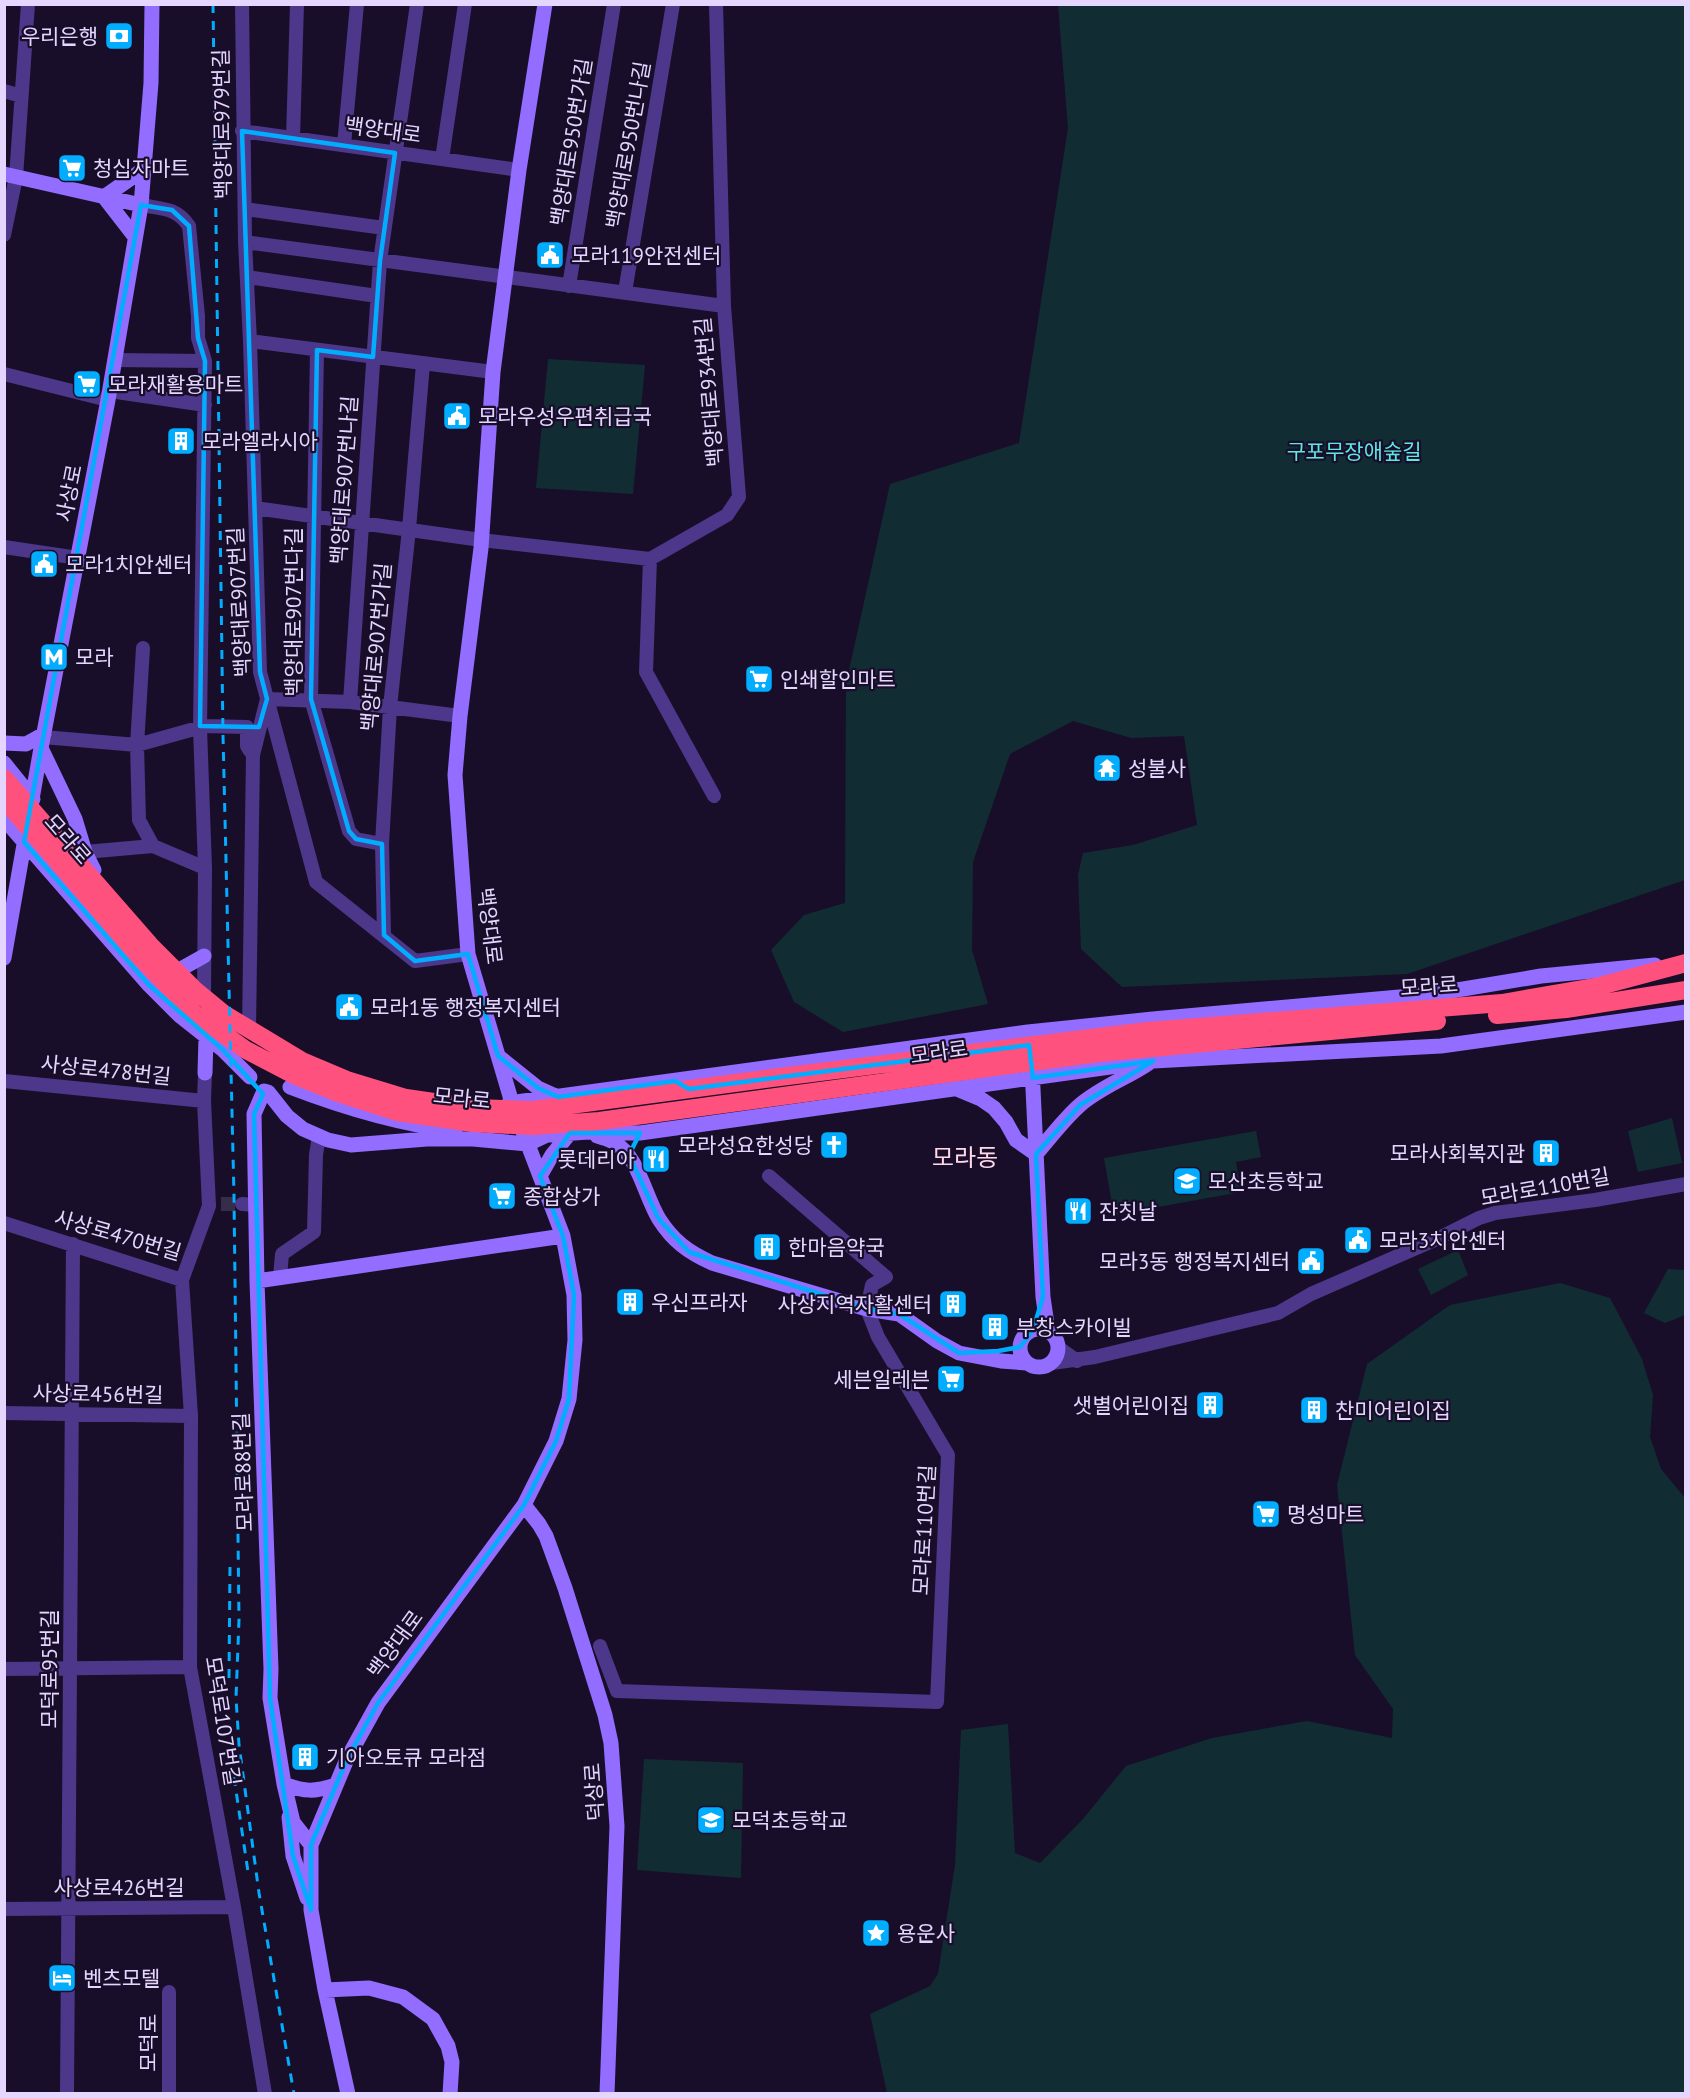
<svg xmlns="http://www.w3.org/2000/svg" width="1690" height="2098" viewBox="0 0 1690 2098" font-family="'PT Sans','Noto Sans KR',sans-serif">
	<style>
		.green { fill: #112d33 }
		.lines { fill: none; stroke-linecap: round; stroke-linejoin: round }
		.street-tunnel { stroke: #372c49; stroke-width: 14; stroke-dasharray: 14 7; stroke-linecap: butt }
		.street { stroke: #4d378a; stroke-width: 14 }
		.secondary { stroke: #926dff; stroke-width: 15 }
		.highway { stroke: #ff517d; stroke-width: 18 }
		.rail { stroke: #02acff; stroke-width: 3; stroke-dasharray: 9 8; stroke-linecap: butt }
		.marked { fill: none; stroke: #02acff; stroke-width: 4.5; stroke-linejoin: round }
		.labels { text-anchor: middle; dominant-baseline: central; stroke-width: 4.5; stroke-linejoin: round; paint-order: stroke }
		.poi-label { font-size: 21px; fill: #e4d6ff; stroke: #190e29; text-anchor: start }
		.street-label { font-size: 21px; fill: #e4d6ff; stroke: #190e29 }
		.park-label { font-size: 21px; fill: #5be7e4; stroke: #190e29 }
		.quarter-label { font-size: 24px; fill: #ffd8e8; stroke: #190e29 }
	</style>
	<rect width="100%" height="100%" fill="#190e29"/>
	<path class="green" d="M1058,5h627v875l-278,94 -285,13 -41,-38 -3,-74 5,-22 50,-8 64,-20 -13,-89 -53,2 -58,-17 -63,33 -37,108 -1,88 16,54 -145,28 -49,-30 -23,-52 33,-35 41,-12 1,-219 44,-200 129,-41 49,-315z
		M548,359l97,6 -12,129 -97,-6z
		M1672,1118l10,45 -44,9 -10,-41z
		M1256,1131l5,26 -25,5 5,30 -127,23 -10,-57z
		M1458,1250l10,25 -37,20 -13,-26z
		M1668,1269l17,1v45l-20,8 -21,-10z
		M1560,1283l50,15 32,61 11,36 -3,42 11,32 24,29v595h-798l-17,-79 60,-28 8,-12 17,-109 6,-135 47,-6 7,129 25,10 43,-44 43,-53 86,-28 95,-17 85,17 1,-29 -38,-54 -18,-170 30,-121 83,-59z
		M644,1759l99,4 -2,115 -104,-8z"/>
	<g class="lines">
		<path class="street-tunnel" d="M221,1204h21"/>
		<path class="street" d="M242,4l3,238 5,99 10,331 56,210 99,79 53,-7
			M4,91l17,5
			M242,131l277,39
			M293,138l4,-134
			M344,145l13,-141
			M442,159l23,-155
			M141,205c21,4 35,2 48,21l9,90v22l7,23 -5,367 5,140 -1,127
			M245,209l139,19
			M4,235l12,-58 12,-173
			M245,242l479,64
			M247,277l130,19
			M569,286l45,-282
			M625,292l48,-288
			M250,341l243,31
			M317,350l-6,349 38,132 7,8 26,5
			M115,360l90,1
			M4,374l104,26
			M110,391l95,14
			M255,508l226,32 169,19 77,-44 12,-18 -15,-191 -8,-302
			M4,547l74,11
			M650,559l-4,113 68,124
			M143,648l-6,97 2,75 14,26 52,22
			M350,702l30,-441 37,-257
			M43,737l94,8 68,-19 42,1v19l3,5
			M85,852l68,-6
			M384,935l-2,-91 8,-137 19,-178 14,-165
			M249,1028l4,-273 14,-56 83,3 110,14
			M4,1081l200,20
			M242,1204l14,1
			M4,1223l178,57 27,-74 -5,-105 1,-28
			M280,1277l2,-23 32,-22 2,-77 3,-19
			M182,1280l9,136 -1,251 44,240 31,187
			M1059,1348l18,13
			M1052,1363l43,-6 183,-44 33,-19 128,-56 40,-20 16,-5 100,-13 91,-16
			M4,1413l187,3
			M600,1646l17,45 320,11 11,-247 -70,-118 -11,-28 5,-24 14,-8 -117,-101
			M4,1669l186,-2
			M4,1909l230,-2
			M169,1992v102
			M67,2094l6,-850"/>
		<path class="secondary" d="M4,174l137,31
			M135,237l-31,-40 40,-28
			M4,743l22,1 18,-10
			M41,748l34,71 10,33 9,18
			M4,763l29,36
			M4,819l145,166 30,30 43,34 28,28
			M4,958l37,-210 67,-348 33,-195 10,-122 1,-79
			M179,970l25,-14
			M498,1056l40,32 20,9
			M1032,1068l11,229 5,34
			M205,1073l1,-36
			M290,1087c52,20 109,37 165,44
			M957,1089l24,10 13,9 12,14 10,18 20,14
			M264,1091l-10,23 3,167 14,388 -1,29 14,86 9,38 18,23
			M268,1092l19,24 16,13 25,11 23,5 76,-6h46l55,5 19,-9 41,-3 52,1 513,-72 288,-15 245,-34
			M509,1103l519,-71 125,-13 280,-25 108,-18 114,-11
			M597,1136c6,2 13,3 18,7 23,13 30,53 44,76 14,22 29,33 53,44l155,46 32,5 38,27 22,12 42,8 26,2
			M1036,1154c14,-16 28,-35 44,-49 21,-18 47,-27 69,-42
			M540,1176l12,-21 18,-22
			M257,1281l306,-45
			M1020 1348a19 19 0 1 1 38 0a19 19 0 1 1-38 0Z
			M524,1505l15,19 7,12 19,52 40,127 6,28 6,83 -10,268
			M284,1784c21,8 30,8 52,1
			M289,1817l4,39 14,42
			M325,1990l44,-2 34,9 30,22 15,27 4,16 -2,32
			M348,2094l-23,-104 -14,-80v-65l36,-86 31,-56 146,-198 32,-64 13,-42 6,-59 -1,-45 -11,-59 -51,-133 -44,-149 -13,-179 5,-59 21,-168 12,-176 26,-202 26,-166"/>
		<path class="highway" d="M4,778l146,167 46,46 28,23 78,47 45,19 59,18 69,10 58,2 239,-32 375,-47 355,-28 98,-17 86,-23
			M4,799l132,154 58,60 52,37 50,26 42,17 59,19 75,11 61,3 66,-5 500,-68 338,-32
			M1497,1015l69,-6 120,-19"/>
		<path class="rail" d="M213,4l10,731 11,461 5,424 -3,78 3,47 20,148 35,201
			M229,1678l1,-114
			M234,1777l14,95"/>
	</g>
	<path class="marked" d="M242,131l153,22 -15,108 -7,96 -56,-7 -6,349 38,132 7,8 26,5 2,91 31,26 53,-7 30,102 40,32 20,9 117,-16 14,8 340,-44 4,33 120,-17 -73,44 -44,49 7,143 -10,33 -13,17 -22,4 -39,2 -60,-39 -32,-5 -178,-57 -31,-34 -29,-63 11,-22h-70l-30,43 23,60 11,59 -5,104 -13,42 -32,64 -146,198 -31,56 -36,86v65l-18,-54 -23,-158 -16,-584 9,-20 -41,-45 -73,-64 -125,-143 117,-637 31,5 17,16 9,112 7,23 -5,365 59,1 8,-28 -7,-27z"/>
	<defs>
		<g id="bank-square" transform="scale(1.5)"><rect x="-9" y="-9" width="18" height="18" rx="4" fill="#02acff" stroke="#190e29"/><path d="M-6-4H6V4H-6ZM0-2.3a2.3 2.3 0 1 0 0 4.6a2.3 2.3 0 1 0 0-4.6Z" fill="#fff"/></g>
		<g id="supermarket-square" transform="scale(1.5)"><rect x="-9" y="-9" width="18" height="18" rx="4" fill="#02acff" stroke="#190e29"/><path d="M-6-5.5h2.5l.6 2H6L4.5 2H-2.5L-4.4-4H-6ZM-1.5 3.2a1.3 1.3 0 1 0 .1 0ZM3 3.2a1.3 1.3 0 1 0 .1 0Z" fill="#fff"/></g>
		<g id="civic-square" transform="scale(1.5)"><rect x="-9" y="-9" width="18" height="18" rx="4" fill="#02acff" stroke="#190e29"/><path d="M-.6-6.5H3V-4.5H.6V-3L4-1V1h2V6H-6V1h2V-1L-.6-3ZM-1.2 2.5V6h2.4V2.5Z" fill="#fff"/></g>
		<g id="building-square" transform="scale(1.5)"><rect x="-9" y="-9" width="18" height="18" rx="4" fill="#02acff" stroke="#190e29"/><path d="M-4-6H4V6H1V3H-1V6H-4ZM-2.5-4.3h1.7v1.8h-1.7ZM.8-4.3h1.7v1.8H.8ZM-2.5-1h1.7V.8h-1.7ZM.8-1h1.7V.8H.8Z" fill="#fff"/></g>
		<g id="metro-square" transform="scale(1.5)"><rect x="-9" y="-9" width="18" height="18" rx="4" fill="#02acff" stroke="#190e29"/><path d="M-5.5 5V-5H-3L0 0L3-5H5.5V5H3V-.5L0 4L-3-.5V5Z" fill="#fff"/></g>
		<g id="temple-square" transform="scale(1.5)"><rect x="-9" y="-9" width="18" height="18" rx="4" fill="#02acff" stroke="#190e29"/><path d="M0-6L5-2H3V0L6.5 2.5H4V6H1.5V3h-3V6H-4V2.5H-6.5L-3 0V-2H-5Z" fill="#fff"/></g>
		<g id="church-square" transform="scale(1.5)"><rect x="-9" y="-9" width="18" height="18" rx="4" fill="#02acff" stroke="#190e29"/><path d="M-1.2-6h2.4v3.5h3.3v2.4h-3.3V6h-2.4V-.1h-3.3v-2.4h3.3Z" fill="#fff"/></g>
		<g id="restaurant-square" transform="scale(1.5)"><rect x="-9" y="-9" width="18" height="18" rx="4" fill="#02acff" stroke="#190e29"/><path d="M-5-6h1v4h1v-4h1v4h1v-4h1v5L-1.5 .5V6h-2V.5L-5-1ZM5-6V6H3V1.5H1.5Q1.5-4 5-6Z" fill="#fff"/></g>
		<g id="school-square" transform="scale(1.5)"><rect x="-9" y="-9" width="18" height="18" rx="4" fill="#02acff" stroke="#190e29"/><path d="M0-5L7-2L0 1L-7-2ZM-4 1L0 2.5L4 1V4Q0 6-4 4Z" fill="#fff"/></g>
		<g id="sight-square" transform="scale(1.5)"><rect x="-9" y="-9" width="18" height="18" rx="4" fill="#02acff" stroke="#190e29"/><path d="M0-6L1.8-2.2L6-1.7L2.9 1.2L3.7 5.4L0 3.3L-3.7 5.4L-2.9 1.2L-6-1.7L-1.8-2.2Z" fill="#fff"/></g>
		<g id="hotel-square" transform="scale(1.5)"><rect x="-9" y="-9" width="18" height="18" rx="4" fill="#02acff" stroke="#190e29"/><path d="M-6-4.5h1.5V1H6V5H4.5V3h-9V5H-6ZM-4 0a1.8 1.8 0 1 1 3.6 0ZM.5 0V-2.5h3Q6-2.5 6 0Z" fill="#fff"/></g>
	</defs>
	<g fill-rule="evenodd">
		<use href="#bank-square" x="119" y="36"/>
		<use href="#supermarket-square" x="72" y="168"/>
		<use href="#civic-square" x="550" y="255"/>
		<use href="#supermarket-square" x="87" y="384"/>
		<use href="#civic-square" x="457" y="416"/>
		<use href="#building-square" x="181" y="441"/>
		<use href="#civic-square" x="44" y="564"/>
		<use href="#metro-square" x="54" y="657"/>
		<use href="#supermarket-square" x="759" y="679"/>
		<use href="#temple-square" x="1107" y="768"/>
		<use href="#civic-square" x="349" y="1007"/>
		<use href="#church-square" x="834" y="1145"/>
		<use href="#building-square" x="1546" y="1153"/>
		<use href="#restaurant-square" x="656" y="1159"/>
		<use href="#school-square" x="1187" y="1181"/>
		<use href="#supermarket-square" x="502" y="1196"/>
		<use href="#restaurant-square" x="1078" y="1211"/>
		<use href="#civic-square" x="1358" y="1240"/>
		<use href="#building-square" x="767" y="1247"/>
		<use href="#civic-square" x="1311" y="1261"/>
		<use href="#building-square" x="630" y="1302"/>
		<use href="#building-square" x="953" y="1304"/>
		<use href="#building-square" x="995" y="1327"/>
		<use href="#supermarket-square" x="951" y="1379"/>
		<use href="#building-square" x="1210" y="1405"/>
		<use href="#building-square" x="1314" y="1410"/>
		<use href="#supermarket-square" x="1266" y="1514"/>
		<use href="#building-square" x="305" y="1757"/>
		<use href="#school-square" x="711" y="1820"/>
		<use href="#sight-square" x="876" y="1933"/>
		<use href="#hotel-square" x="62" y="1978"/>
	</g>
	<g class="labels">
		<g class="poi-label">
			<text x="98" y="36" text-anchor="end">우리은행</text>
			<text x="93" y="168">청십자마트</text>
			<text x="571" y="255">모라119안전센터</text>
			<text x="108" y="384">모라재활용마트</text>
			<text x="478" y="416">모라우성우편취급국</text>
			<text x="202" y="441">모라엘라시아</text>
			<text x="65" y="564">모라1치안센터</text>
			<text x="75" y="657">모라</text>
			<text x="780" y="679">인쇄할인마트</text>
			<text x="1128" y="768">성불사</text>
			<text x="370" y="1007">모라1동 행정복지센터</text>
			<text x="813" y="1145" text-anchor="end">모라성요한성당</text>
			<text x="1525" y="1153" text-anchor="end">모라사회복지관</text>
			<text x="635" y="1159" text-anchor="end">롯데리아</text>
			<text x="1208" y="1181">모산초등학교</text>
			<text x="523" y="1196">종합상가</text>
			<text x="1099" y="1211">잔칫날</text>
			<text x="1379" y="1240">모라3치안센터</text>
			<text x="788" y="1247">한마음약국</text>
			<text x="1290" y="1261" text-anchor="end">모라3동 행정복지센터</text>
			<text x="651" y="1302">우신프라자</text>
			<text x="932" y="1304" text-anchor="end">사상지역자활센터</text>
			<text x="1016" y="1327">부창스카이빌</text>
			<text x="930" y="1379" text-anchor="end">세븐일레븐</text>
			<text x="1189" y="1405" text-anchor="end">샛별어린이집</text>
			<text x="1335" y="1410">찬미어린이집</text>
			<text x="1287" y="1514">명성마트</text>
			<text x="326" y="1757">기아오토큐 모라점</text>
			<text x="732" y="1820">모덕초등학교</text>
			<text x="897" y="1933">용운사</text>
			<text x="83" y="1978">벤츠모텔</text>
		</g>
		<g class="street-label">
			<text transform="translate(222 124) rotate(-91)">백양대로979번길</text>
			<text transform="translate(383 130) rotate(8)">백양대로</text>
			<text transform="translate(571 142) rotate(-81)">백양대로950번가길</text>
			<text transform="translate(628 145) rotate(-80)">백양대로950번나길</text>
			<text transform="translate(709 392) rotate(-95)">백양대로934번길</text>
			<text transform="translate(344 480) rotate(-86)">백양대로907번나길</text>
			<text transform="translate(69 493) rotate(-79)">사상로</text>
			<text transform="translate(239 602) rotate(-93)">백양대로907번길</text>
			<text transform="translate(293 612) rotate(-90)">백양대로907번다길</text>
			<text transform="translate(376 647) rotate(-85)">백양대로907번가길</text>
			<text transform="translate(68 839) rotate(49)">모라로</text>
			<text transform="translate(490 926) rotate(83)">백양대로</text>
			<text transform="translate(1429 986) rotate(-4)">모라로</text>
			<text transform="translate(939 1052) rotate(-8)">모라로</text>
			<text transform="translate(106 1070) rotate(6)">사상로478번길</text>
			<text transform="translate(462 1098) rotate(6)">모라로</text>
			<text transform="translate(1545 1187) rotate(-10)">모라로110번길</text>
			<text transform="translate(118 1235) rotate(16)">사상로470번길</text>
			<text transform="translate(98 1394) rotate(1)">사상로456번길</text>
			<text transform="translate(243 1472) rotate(-92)">모라로88번길</text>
			<text transform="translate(924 1530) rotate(-87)">모라로110번길</text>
			<text transform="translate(395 1644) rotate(-54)">백양대로</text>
			<text transform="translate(49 1669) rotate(-90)">모덕로95번길</text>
			<text transform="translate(223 1721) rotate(81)">모덕로107번길</text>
			<text transform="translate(594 1792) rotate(-94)">덕상로</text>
			<text x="119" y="1887">사상로426번길</text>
			<text transform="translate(148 2043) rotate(-90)">모덕로</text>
		</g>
		<g class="park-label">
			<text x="1354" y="451">구포무장애숲길</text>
		</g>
		<g class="quarter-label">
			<text x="965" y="1157">모라동</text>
		</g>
	</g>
	<rect width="1690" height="2098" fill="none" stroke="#e4d6ff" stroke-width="12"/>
</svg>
